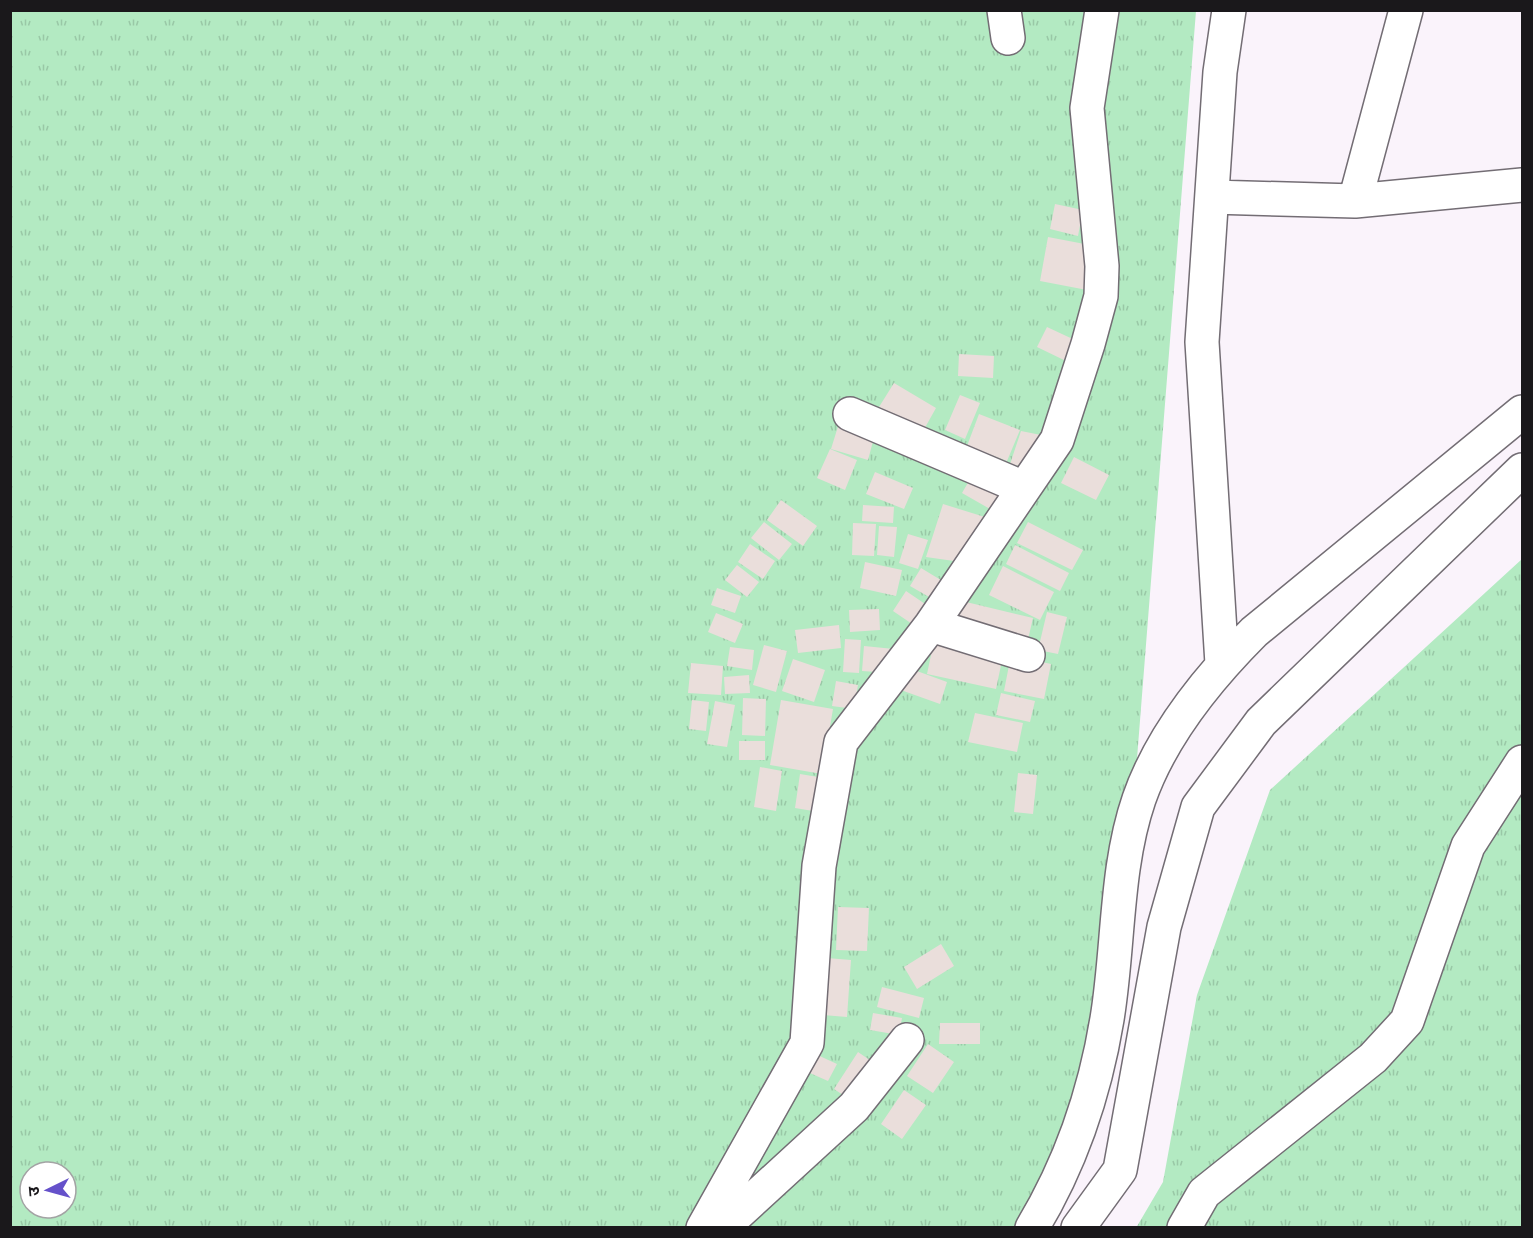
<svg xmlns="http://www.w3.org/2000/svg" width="1533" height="1238" viewBox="0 0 1533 1238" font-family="Figtree,'Noto Sans Devanagari',sans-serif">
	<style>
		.grass { fill: url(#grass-tufts); fill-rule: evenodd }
		.building { fill: #eadedb }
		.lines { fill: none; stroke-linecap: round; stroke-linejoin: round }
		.minor-casing { stroke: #736d74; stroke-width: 36 }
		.minor { stroke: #fff; stroke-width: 33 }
	</style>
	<defs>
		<pattern id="grass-tufts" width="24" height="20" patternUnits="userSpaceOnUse" patternTransform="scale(1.5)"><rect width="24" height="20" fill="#b3eac2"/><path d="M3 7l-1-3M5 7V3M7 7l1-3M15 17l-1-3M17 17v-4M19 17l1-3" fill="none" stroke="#99c8a6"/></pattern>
	</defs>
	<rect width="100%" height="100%" fill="#faf3fb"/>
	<path class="grass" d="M10,11h1186l-73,925 -93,291h-1019zM30,1172h36v36h-36z
		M1522,559v668l-386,1 27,-46 34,-187 73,-205z"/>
	<path class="building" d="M1055,204l28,6 -5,26 -28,-7z
		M1048,237l47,9 -8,44 -47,-9z
		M1047,327l30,14 -9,21 -31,-15z
		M959,354l35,2 -1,22 -35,-2z
		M894,383l42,25 -14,25 -43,-26z
		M960,395l20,8 -15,36 -20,-9z
		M979,414l41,16 -13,31 -40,-15z
		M840,420l36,10 -8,30 -37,-11z
		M1021,431l20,4 -12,33 -19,-4z
		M830,449l27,11 -12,30 -28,-12z
		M1074,457l35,18 -13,25 -35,-17z
		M875,472l38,16 -9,21 -38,-15z
		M973,474l32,19 -8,20 -35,-20z
		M781,500l36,26 -14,20 -36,-26z
		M943,504l45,14 -27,44 -35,-5z
		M863,505l31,2 -1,16 -31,-2z
		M764,522l28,22 -13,16 -28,-22z
		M1028,522l55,28 -11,20 -55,-27z
		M853,523l23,1 -2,32 -22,-1z
		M879,526l18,1 -3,30 -17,-2z
		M908,534l20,6 -10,29 -19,-6z
		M750,544l25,17 -12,18 -25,-17z
		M1015,545l54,28 -9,18 -54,-27z
		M865,562l37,8 -6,26 -36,-8z
		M737,565l22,17 -12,15 -22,-17z
		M1003,566l51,26 -14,28 -51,-25z
		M921,568l33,20 -11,17 -33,-19z
		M717,588l24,8 -6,17 -24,-8z
		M906,591l28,19 -13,20 -28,-19z
		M962,601l71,17 -7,30 -71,-17z
		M879,609l1,21 -30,2 -1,-22z
		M1047,612l20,5 -9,37 -20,-4z
		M716,613l27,11 -8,19 -27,-11z
		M839,625l2,23 -43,5 -3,-23z
		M935,636l69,15 -8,38 -69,-15z
		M845,639l16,1 -2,33 -16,-1z
		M764,645l23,6 -11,41 -23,-7z
		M864,646l30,3 -3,24 -29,-2z
		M730,647l24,3 -2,20 -25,-4z
		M1011,655l40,9 -7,35 -40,-8z
		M793,659l32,11 -11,32 -32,-11z
		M691,663l32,3 -2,29 -33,-2z
		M906,667l41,15 -7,22 -42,-15z
		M749,675l1,18 -25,1 -1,-17z
		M836,681l22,4 -4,24 -22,-3z
		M1001,693l34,8 -5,21 -34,-7z
		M743,698l23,1 -1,37 -23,-1z
		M692,700l17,2 -3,29 -17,-2z
		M781,700l52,9 -11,65 -52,-9z
		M715,701l20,4 -8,42 -20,-3z
		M975,713l48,10 -6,29 -49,-10z
		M739,741h26v19h-26z
		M760,767l22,4 -6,40 -22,-4z
		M1018,773l19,2 -4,39 -19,-2z
		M800,774l18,3 -5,34 -18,-3z
		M838,907l31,1 -2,43 -31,-1z
		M941,944l13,22 -37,23 -13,-22z
		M827,958l24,2 -4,57 -24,-2z
		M882,987l42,11 -5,20 -42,-11z
		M873,1013l29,5 -3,17 -29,-5z
		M940,1023h40v21h-41z
		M928,1044l26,18 -21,31 -26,-17z
		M811,1052l26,12 -9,17 -25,-11z
		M858,1052l22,15 -25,36 -21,-14z
		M904,1090l22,15 -24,34 -21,-15z"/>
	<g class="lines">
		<g class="minor-casing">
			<path id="minor" d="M1004,10l4,28
				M1212,197l143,4 51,-191
				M1355,201l167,-16
				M850,414l174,74
				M931,625l97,30
				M1222,664l-20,-322 18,-270 9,-62
				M703,1228l104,-185 12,-177 22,-124 90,-117 126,-185 31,-96 13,-48 1,-30 -15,-158 15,-98
				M722,1228l132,-121 53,-67
				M1032,1228c38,-63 63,-136 75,-209 12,-72 8,-150 32,-220 22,-63 68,-120 115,-167l268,-220
				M1078,1228l42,-58 44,-243 34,-120 63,-85 261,-252
				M1184,1228l20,-35 169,-135 34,-37 61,-175 54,-84"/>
		</g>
		<use href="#minor" class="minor"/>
	</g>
	<rect width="1533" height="1238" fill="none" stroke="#1a181b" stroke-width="24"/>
	<g transform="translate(48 1190) rotate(265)"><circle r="28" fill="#ffffff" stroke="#a3a3a4" stroke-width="1.5"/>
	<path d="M0-4.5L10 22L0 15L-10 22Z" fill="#6551ca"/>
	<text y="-9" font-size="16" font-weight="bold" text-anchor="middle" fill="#1a181b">उ</text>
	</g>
</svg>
